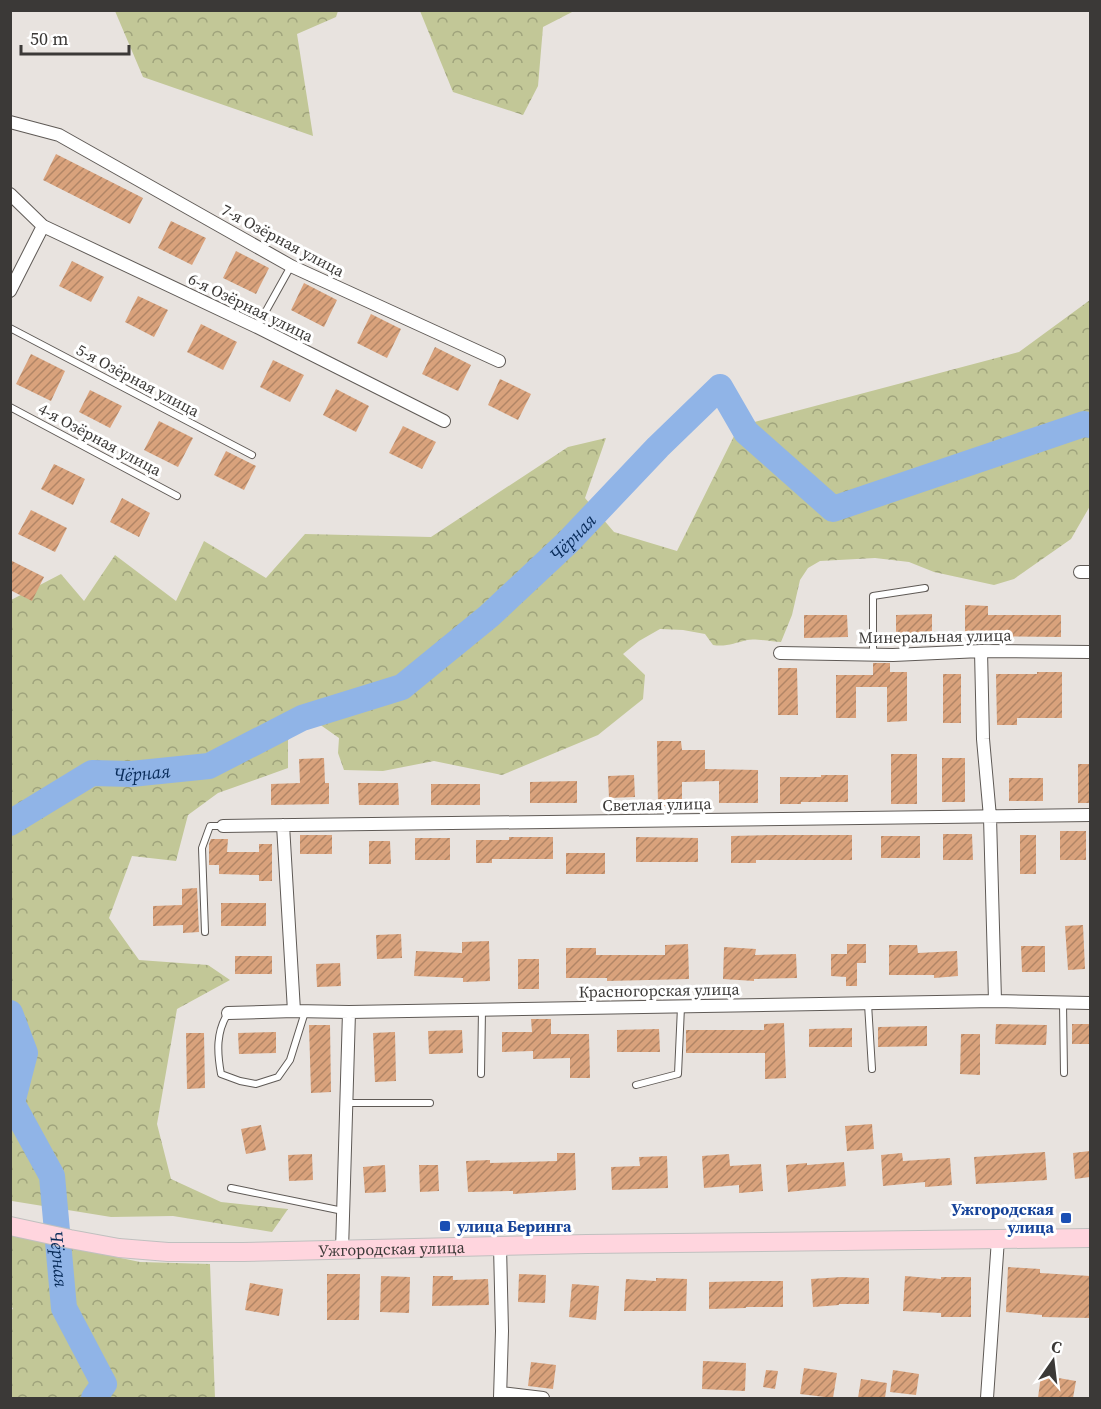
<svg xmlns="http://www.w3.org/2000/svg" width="1101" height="1409" viewBox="0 0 1101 1409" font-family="'Source Serif 4',serif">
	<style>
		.forest { fill: url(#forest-crowns) }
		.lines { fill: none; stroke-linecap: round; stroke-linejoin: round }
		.river { stroke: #90b4e7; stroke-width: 26 }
		.building { fill: url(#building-hatch) }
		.service-casing { stroke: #5f5a56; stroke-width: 8 }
		.minor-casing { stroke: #5f5a56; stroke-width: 14 }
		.primary-casing { stroke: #c0c0bf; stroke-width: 20 }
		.service { stroke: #fff; stroke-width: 6 }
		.minor { stroke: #fff; stroke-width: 12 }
		.primary { stroke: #ffd5de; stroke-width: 18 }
		.transit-dot { fill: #1a4fb4; stroke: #fff; stroke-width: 2 }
		.labels { text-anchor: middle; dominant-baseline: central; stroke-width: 6; stroke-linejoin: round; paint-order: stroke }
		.street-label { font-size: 16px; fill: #3b3937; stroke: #fff }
		.transit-label { font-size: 16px; font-weight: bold; fill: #164399; stroke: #fff; text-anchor: end }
		.water-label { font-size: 18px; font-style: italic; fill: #072a58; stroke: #fff }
	</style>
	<defs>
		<pattern id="forest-crowns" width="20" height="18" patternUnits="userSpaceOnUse" patternTransform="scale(1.5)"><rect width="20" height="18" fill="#c2c797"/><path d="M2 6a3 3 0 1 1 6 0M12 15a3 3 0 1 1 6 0" fill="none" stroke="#9fa37c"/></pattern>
		<pattern id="building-hatch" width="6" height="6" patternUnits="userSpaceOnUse" patternTransform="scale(1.5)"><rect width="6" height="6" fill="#d9a27c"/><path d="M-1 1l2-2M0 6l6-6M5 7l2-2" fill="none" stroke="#b18566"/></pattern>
	</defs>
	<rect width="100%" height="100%" fill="#e8e3df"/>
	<path class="forest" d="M115,11h223l-2,6 -39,17 16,102 -170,-59z
		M420,11h154l-31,16 -5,59 -15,29 -70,-23z
		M1090,300v206l-19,33 -57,40 -20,6 -60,-13 -25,-10 -34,-4 -55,3 -12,7 -8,12 -8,35 -11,27c-9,0 -26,-4 -34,-2 -12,3 -21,7 -34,5l-8,-11 -22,-4 -23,-1 -21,12 -16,13 22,21 -2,24 -45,36 -96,40 -68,-14 -51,10 -39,-1 -6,-17 1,-15 -27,-19 -24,21v28l-70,25 -30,22 -12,46 -44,-5 -23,62 30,42 69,5 22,15 -53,29 -20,115 14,55 50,23 67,7 -16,23 -99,-16 -62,1 -99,-16 -1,-3v-598l50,-26 23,27 31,-46 61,46 28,-60 62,37 39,-44 126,3 137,-90 38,-9 -21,60 29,34 63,19 62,-125 280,-74z
		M11,1235l129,27 70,2 5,134h-204l-1,-88 3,-1 -3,-6z"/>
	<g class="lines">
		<g class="river">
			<path id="s1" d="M10,823l82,-50 39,1 78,-8 93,-48 100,-31 87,-71 79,-74 90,-95 62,-60 26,45 87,77 251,-85 6,1"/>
			<path id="s2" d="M10,1013l15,40 -13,50 40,73 12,132 40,76 -10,14"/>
		</g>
	</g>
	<path class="building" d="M56,154l87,44 -13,26 -87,-44z
		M171,221l35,17 -14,27 -34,-17z
		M236,251l33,17 -13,26 -33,-16z
		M72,261l32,16 -13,25 -32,-16z
		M304,283l33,17 -13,27 -33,-17z
		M138,296l30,14 -14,27 -29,-15z
		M371,314l30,15 -14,29 -30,-15z
		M201,324l36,18 -14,28 -36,-18z
		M435,347l36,18 -13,26 -36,-17z
		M31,354l34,17 -14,30 -35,-17z
		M273,360l31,15 -14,27 -30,-15z
		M500,379l31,15 -13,26 -30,-15z
		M336,389l33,17 -13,26 -33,-17z
		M90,390l32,16 -12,22 -31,-16z
		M159,421l34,17 -15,29 -34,-17z
		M403,426l33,16 -14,27 -33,-16z
		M226,451l30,15 -12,24 -30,-15z
		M54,464l31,15 -12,26 -32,-16z
		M122,498l28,15 -11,24 -29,-15z
		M31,510l36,18 -12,24 -37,-18z
		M10,560l34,17 -12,24 -22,-11z
		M965,605l23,1v9h73v22l-96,-1z
		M932,614v22l-36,1v-22z
		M804,615h43l1,22 -44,1z
		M873,663h17v9h17v49l-20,1v-35h-31v31h-20v-43h37z
		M778,668h19l1,47h-20z
		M1037,672h25v46h-45v7h-20l-1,-51h41z
		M943,674h18v49h-18z
		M657,741h24l1,9h23v19l53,1v33h-39v-22l-37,1v24h-24z
		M891,754h26v50h-26z
		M324,758l1,25h4v21l-58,1v-21l29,-1 -1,-24z
		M942,758h23v44h-23z
		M1078,764h12v39h-12z
		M634,775l1,22 -26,1 -1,-22z
		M821,775h27v27h-47v2h-21v-27h41z
		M1009,778h34v23h-34z
		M577,781v22h-47v-21z
		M358,783h40l1,22h-40z
		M431,784h49v21h-49z
		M1060,831h26v29h-26z
		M943,834h29l1,26h-30z
		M300,835h32v19h-32z
		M772,835h80v25h-96v3h-25v-27z
		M1020,835h16v39h-16z
		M881,836h39v22h-39z
		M509,837h44v22h-61v4h-16v-23h33z
		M636,837l62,1v24h-62z
		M415,838h35v22h-35z
		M211,839h17l-1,13h32v-8h13v37h-13v-6l-40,-1v-9h-10v-21z
		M369,841h21l1,23h-22z
		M566,853h39v21h-39z
		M197,888l2,44 -16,1v-8l-30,1v-20l29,-1v-16z
		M221,903h45v23h-45z
		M1083,925l2,44 -17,1 -3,-44z
		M401,934l1,24 -25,1 -1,-24z
		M489,941l1,40 -27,1v-4l-49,-2 2,-25 46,2v-11z
		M688,944l1,35 -82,2v-3h-41v-30h30v7h69v-10z
		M847,944h19v19h-9v23h-11v-9l-15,-1v-22h16z
		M889,945h28l1,8 39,-2 1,25 -24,2v-3h-45z
		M1021,946h24v26h-23z
		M724,947l32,2 -1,6 41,-1 1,24 -43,1v2l-31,-2z
		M235,956h37v18h-37z
		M518,959h21v30h-21z
		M340,963l1,23 -24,1 -1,-23z
		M531,1019h20v15h38l1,44h-20v-20l-37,1v-8l-31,1v-20h30z
		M784,1023l2,55 -21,1v-26h-79v-23h78v-6z
		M996,1024l51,1 -1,20 -51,-1z
		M1072,1024h18v20h-18z
		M309,1025h21l1,67 -20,1z
		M927,1026v20l-49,1v-20z
		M852,1028v19h-43v-18z
		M659,1029l1,23h-43v-22z
		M462,1030l1,23 -34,1 -1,-23z
		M276,1032v21l-37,1 -1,-21z
		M395,1032l1,49 -21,1 -2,-49z
		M186,1033h18l1,55 -18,1z
		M961,1034h19v41l-20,-1z
		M872,1124l2,25 -27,2 -2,-25z
		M261,1125l5,25 -20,4 -5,-25z
		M1090,1151v26l-15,2 -2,-26z
		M1045,1152l2,28 -71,4 -2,-27z
		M557,1153h18l1,37 -63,4v-3l-45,1 -2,-31 24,-1v3l67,-2z
		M902,1153l1,8 47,-3 2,27 -27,2v-5l-42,4 -2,-31z
		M312,1154l1,26 -24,1 -1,-26z
		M729,1154l1,12 31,-2 2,27 -24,2v-8l-35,3 -2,-32z
		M667,1156l1,32 -56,2 -1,-23 29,-1 -1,-9z
		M844,1162l2,24 -58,6 -2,-27 21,-2v2z
		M385,1165l1,27 -21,1 -2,-26z
		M419,1165h19l1,26 -19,1z
		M1008,1267l32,2v4l50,3v42l-48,-1v-2l-36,-3z
		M327,1274h33l-1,46h-32z
		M519,1274l27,1 -1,28 -27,-1z
		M381,1276l29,1 -1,36 -29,-1z
		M433,1276h20v4l35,-1 1,26 -57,1z
		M905,1276l36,3v-2h30v40h-30v-4l-38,-2z
		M842,1277l27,1v26h-30v1l-26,2 -2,-28z
		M656,1278l31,1 -1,32h-62l2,-32 30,2z
		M755,1281h28v26h-37v1l-37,1v-27z
		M250,1283l33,6 -4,27 -34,-6z
		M572,1284l27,2 -3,34 -27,-3z
		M703,1361l43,2 -1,28 -43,-2z
		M531,1362l25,3 -3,24 -25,-3z
		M804,1368l33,5 -4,25 -33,-4z
		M766,1370l12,1 -3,18 -12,-2z
		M893,1370l26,4 -3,21 -26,-3z
		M1041,1375l35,6 -3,17h-35z
		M861,1379l26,4 -2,15h-27z"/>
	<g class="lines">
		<g class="service-casing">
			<path id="service" d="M257,327l34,-61
				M10,328l242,127
				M10,407l167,89
				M873,654v-58l52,-8
				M205,932l-3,-84 8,-22h13
				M1063,1003l1,70
				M868,1004l4,65
				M228,1013c-12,19 -11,39 -7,61l19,7 16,3 22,-7 12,-17 15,-48
				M481,1074l1,-64
				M636,1085l42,-11 3,-67
				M347,1103h83
				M231,1188l112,23"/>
		</g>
		<g class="minor-casing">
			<path id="minor" d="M10,122l49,13 232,131 208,95
				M10,194l33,32 214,101 187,94
				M10,291l33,-65
				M1080,572h10
				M981,651l2,88 7,78 5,184
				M780,653l113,2 88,-4 109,1
				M283,825l11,186
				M223,826l867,-11
				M228,1013l66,-2 55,1 646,-11 95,2
				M342,1250l7,-238
				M501,1393l42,5
				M500,1398l2,-67 -2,-85
				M987,1398l11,-159"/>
		</g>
		<g class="primary-casing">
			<g id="primary">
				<path id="s3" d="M10,1226l60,13 49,9 49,4h75l344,-8 503,-6"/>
			</g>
		</g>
		<use href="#service" class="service"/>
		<use href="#minor" class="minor"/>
		<use href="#primary" class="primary"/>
	</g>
	<g class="transit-dot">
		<rect x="1060" y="1212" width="12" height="12" rx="3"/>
		<rect x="439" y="1220" width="12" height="12" rx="3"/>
	</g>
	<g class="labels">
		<g class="street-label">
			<text transform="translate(283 240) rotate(28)">7-я Озёрная улица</text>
			<text transform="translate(251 307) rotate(26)">6-я Озёрная улица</text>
			<text transform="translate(138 380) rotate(28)">5-я Озёрная улица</text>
			<text transform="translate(100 439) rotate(28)">4-я Озёрная улица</text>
			<text transform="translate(935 636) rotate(-1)">Минеральная улица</text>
			<text transform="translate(657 804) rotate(-1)">Светлая улица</text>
			<text transform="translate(659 990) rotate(-1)">Красногорская улица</text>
			<text stroke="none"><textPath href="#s3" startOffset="384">Ужгородская улица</textPath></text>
		</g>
		<g class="transit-label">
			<text x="1054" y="1209">Ужгородская<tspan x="1054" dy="18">улица</tspan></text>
			<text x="457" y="1226" text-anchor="start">улица Беринга</text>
		</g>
		<g class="water-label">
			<text stroke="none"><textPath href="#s1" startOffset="650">Чёрная</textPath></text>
			<text stroke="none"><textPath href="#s1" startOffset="146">Чёрная</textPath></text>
			<text stroke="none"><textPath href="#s2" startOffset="261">Чёрная</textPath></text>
		</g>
	</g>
	<rect width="1101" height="1409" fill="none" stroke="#3b3937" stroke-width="24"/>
	<g transform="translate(1053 1361) rotate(14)" stroke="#ffffff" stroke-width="4.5" paint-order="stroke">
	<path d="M0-4.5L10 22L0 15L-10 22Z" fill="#3b3937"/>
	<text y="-9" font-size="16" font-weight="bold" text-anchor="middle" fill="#3b3937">С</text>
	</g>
	<path d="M21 45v9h108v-9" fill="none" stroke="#3b3937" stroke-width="3"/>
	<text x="30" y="45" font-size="18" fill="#3b3937" stroke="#ffffff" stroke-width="4.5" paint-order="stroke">50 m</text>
</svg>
